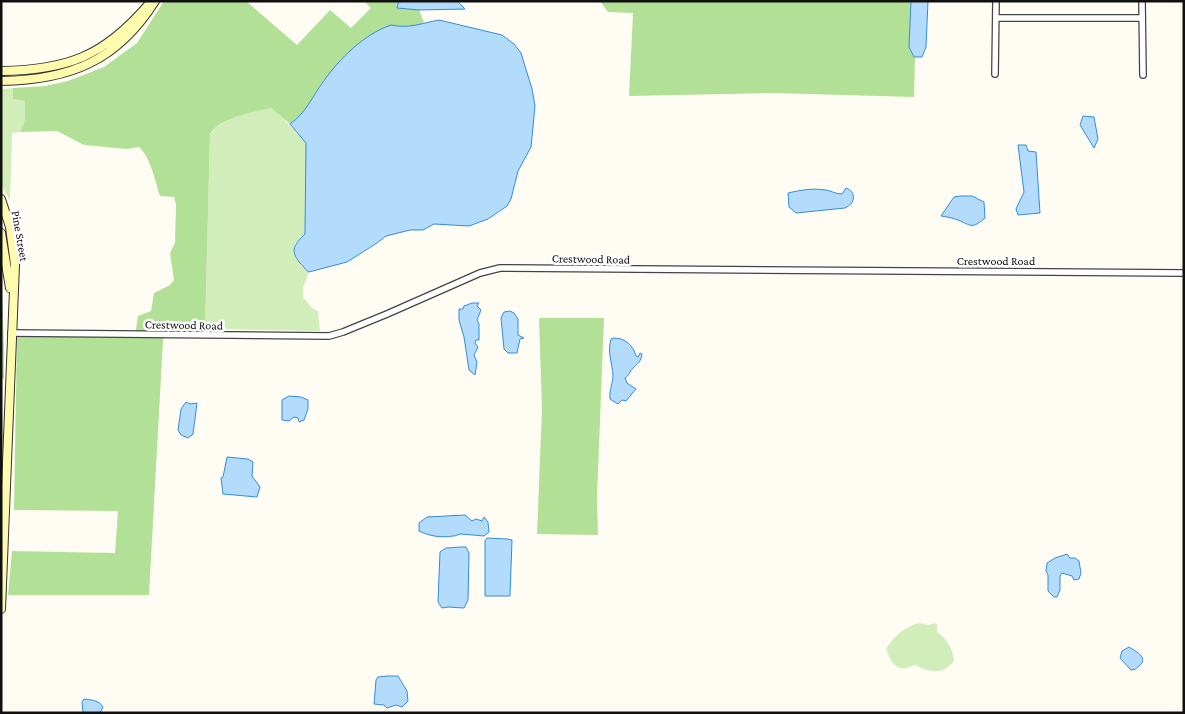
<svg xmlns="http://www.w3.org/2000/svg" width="1185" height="714" viewBox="0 0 1185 714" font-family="'Crimson Pro',serif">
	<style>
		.green { fill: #d1edb9 }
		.forest { fill: #b3e097 }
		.water { fill: #b3dbfb; stroke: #348cd8 }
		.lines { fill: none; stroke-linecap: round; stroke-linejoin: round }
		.minor-casing { stroke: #434343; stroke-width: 8 }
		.secondary-casing { stroke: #323232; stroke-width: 10 }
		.minor { stroke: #fff; stroke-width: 5.5 }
		.secondary { stroke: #fffbae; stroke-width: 8 }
		.labels { text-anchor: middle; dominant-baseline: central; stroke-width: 5; stroke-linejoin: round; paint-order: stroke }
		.street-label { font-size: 12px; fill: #101010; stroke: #fff }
	</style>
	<rect width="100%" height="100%" fill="#fffdf3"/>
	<path class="green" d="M13,88v11l12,2v20l-5,11 -8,1 -2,68 -9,-17v-95z
		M271,108c14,11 23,23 35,35l-1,91 -10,10 1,15 13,13 -6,16v9l9,11 6,3 2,20 -98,-2 -17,1 5,-195c11,-18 41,-22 61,-27z
		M919,623l10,2 6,-2 2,2v7c10,7 16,17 17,29 -11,14 -24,12 -39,4 -3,1 -6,2 -8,3 -12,3 -18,-10 -21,-19 7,-12 19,-23 33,-26z"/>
	<path class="forest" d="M164,1h82l51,44 33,-35 21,18 20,-20 -7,-7h35l-1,7 21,2 5,12c-9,7 -23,5 -33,3l-68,56 -18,30 -8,9 -7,4 -19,-16c-20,5 -50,9 -61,26l-5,196 -37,3 -5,7 -14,255h-141l4,-44 103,2 3,-42 -104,-1 3,-177 118,3 3,-20 13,-5 3,-18 16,-8 4,-5 -4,-27 5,-10 1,-38 -2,-8 -14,-1c-5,-15 -9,-38 -21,-49l-12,2 -43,-4 -27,-14 -37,1 5,-11v-20l-12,-2v-11l32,-2 23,-5 36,-14 33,-24z
		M600,1h311l-2,46 6,11 -1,39 -141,-4 -144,3 4,-83 -25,-1z
		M1,271l3,74v34h-3z
		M539,318h65l-7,179 1,38 -61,-1 5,-125z"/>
	<path class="water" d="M399,1h58l8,8 -46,1 -22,-2z
		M911,1h17l-2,46 -4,10h-8l-5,-10z
		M439,20l63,15 12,9 7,9 11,36 3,17 -4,41 -13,24 -7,28 -4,7 -19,13 -19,7 -35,-2 -11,6h-13l-24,6 -9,7 -30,19 -38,10c-5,-3 -5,-6 -9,-9 -11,-13 -5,-19 5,-29l1,-91 -16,-19c16,-11 22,-27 33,-42 17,-24 40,-47 68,-57 18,4 31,-2 48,-5z
		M1083,116l11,1 4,22 -4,9 -14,-23z
		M1018,145h8l2,6 8,1 4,61 -22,2 -2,-6 8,-17z
		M846,188c11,4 9,16 -1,20l-49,5 -7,-6 -1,-14c13,-3 24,-5 38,-3 6,1 9,4 16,4z
		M960,196h12l12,6 1,16c-13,11 -13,8 -27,2 -5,-2 -11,-3 -17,-4l13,-19z
		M472,303h7l-2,3 4,4 -4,10 2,4v16h-3l-1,3 3,4 -4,8 3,7 -2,13 -6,-5 -5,-33 -5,-17v-11h4l1,-3z
		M510,311l4,2 4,6v16l6,3 -4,1 -3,14h-9l-4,-4 -3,-31 3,-6z
		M614,338c11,0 19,7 22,18l2,1 2,-4 2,1c-1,8 -4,9 -9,14 -4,4 -3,7 -8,10l2,5 9,6 -10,12 -4,-1 -4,4 -8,-5c-1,-9 3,-16 3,-24 -1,-13 -6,-23 -2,-36z
		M289,396l12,1 7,3v9l-4,11 -5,2 -1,-4 -4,-1 -5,4 -7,-1v-20z
		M186,402l4,2 7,-1 -4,31 -5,4 -7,-3 -3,-5 3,-21z
		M227,457l21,2 5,3 -1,14 8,11 -3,10 -34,-3 -2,-16 2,-1z
		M465,515l7,6 4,-2 6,2 2,-4 4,5 1,10 -5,4c-8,-1 -15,-1 -23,-2 -3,0 -4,2 -8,2 -12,2 -24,0 -34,-5v-8l8,-6z
		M487,538l20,1 5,1 -2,56h-25v-55z
		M461,547h5l3,6 -1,47 -4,8 -16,-1 -6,1 -4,-6 2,-50 6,-4z
		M1067,554l3,4h5l4,3 2,12 -2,6 -5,1 -2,-4 -10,-3 -2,3v14l-3,7h-3l-6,-6v-16l-2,-4 1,-8 8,-5z
		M1129,647c8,5 20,11 10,19 -5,4 -2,3 -8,4l-11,-12 2,-7z
		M387,676h11l9,15 1,10 -6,6 -6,-2 -9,3 -3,-3 -10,-1 2,-24 2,-3z
		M84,699c7,1 15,1 19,8l-3,6h-17l-1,-11z"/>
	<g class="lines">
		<g class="minor-casing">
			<path id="minor" d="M1142,1l1,74
				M996,18h146
				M995,74l1,-73
				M11,333l318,3 14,-4 44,-18 93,-41 20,-5 684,5"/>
		</g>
		<g class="secondary-casing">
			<path id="secondary" d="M1,71c67,-1 103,-15 147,-66
				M1,81c69,-1 116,-20 154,-80
				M1,199l9,28 5,38 -14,344
				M1,233l9,55"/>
		</g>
		<use href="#minor" class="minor"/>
		<use href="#secondary" class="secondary"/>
	</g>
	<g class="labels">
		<g class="street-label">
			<text transform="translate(20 236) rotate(80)">Pine Street</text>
			<text transform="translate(591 259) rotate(1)">Crestwood Road</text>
			<text x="996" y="261">Crestwood Road</text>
			<text transform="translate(184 325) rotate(1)">Crestwood Road</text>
		</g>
	</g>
	<rect width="1185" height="714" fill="none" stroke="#101010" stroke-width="5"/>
</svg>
